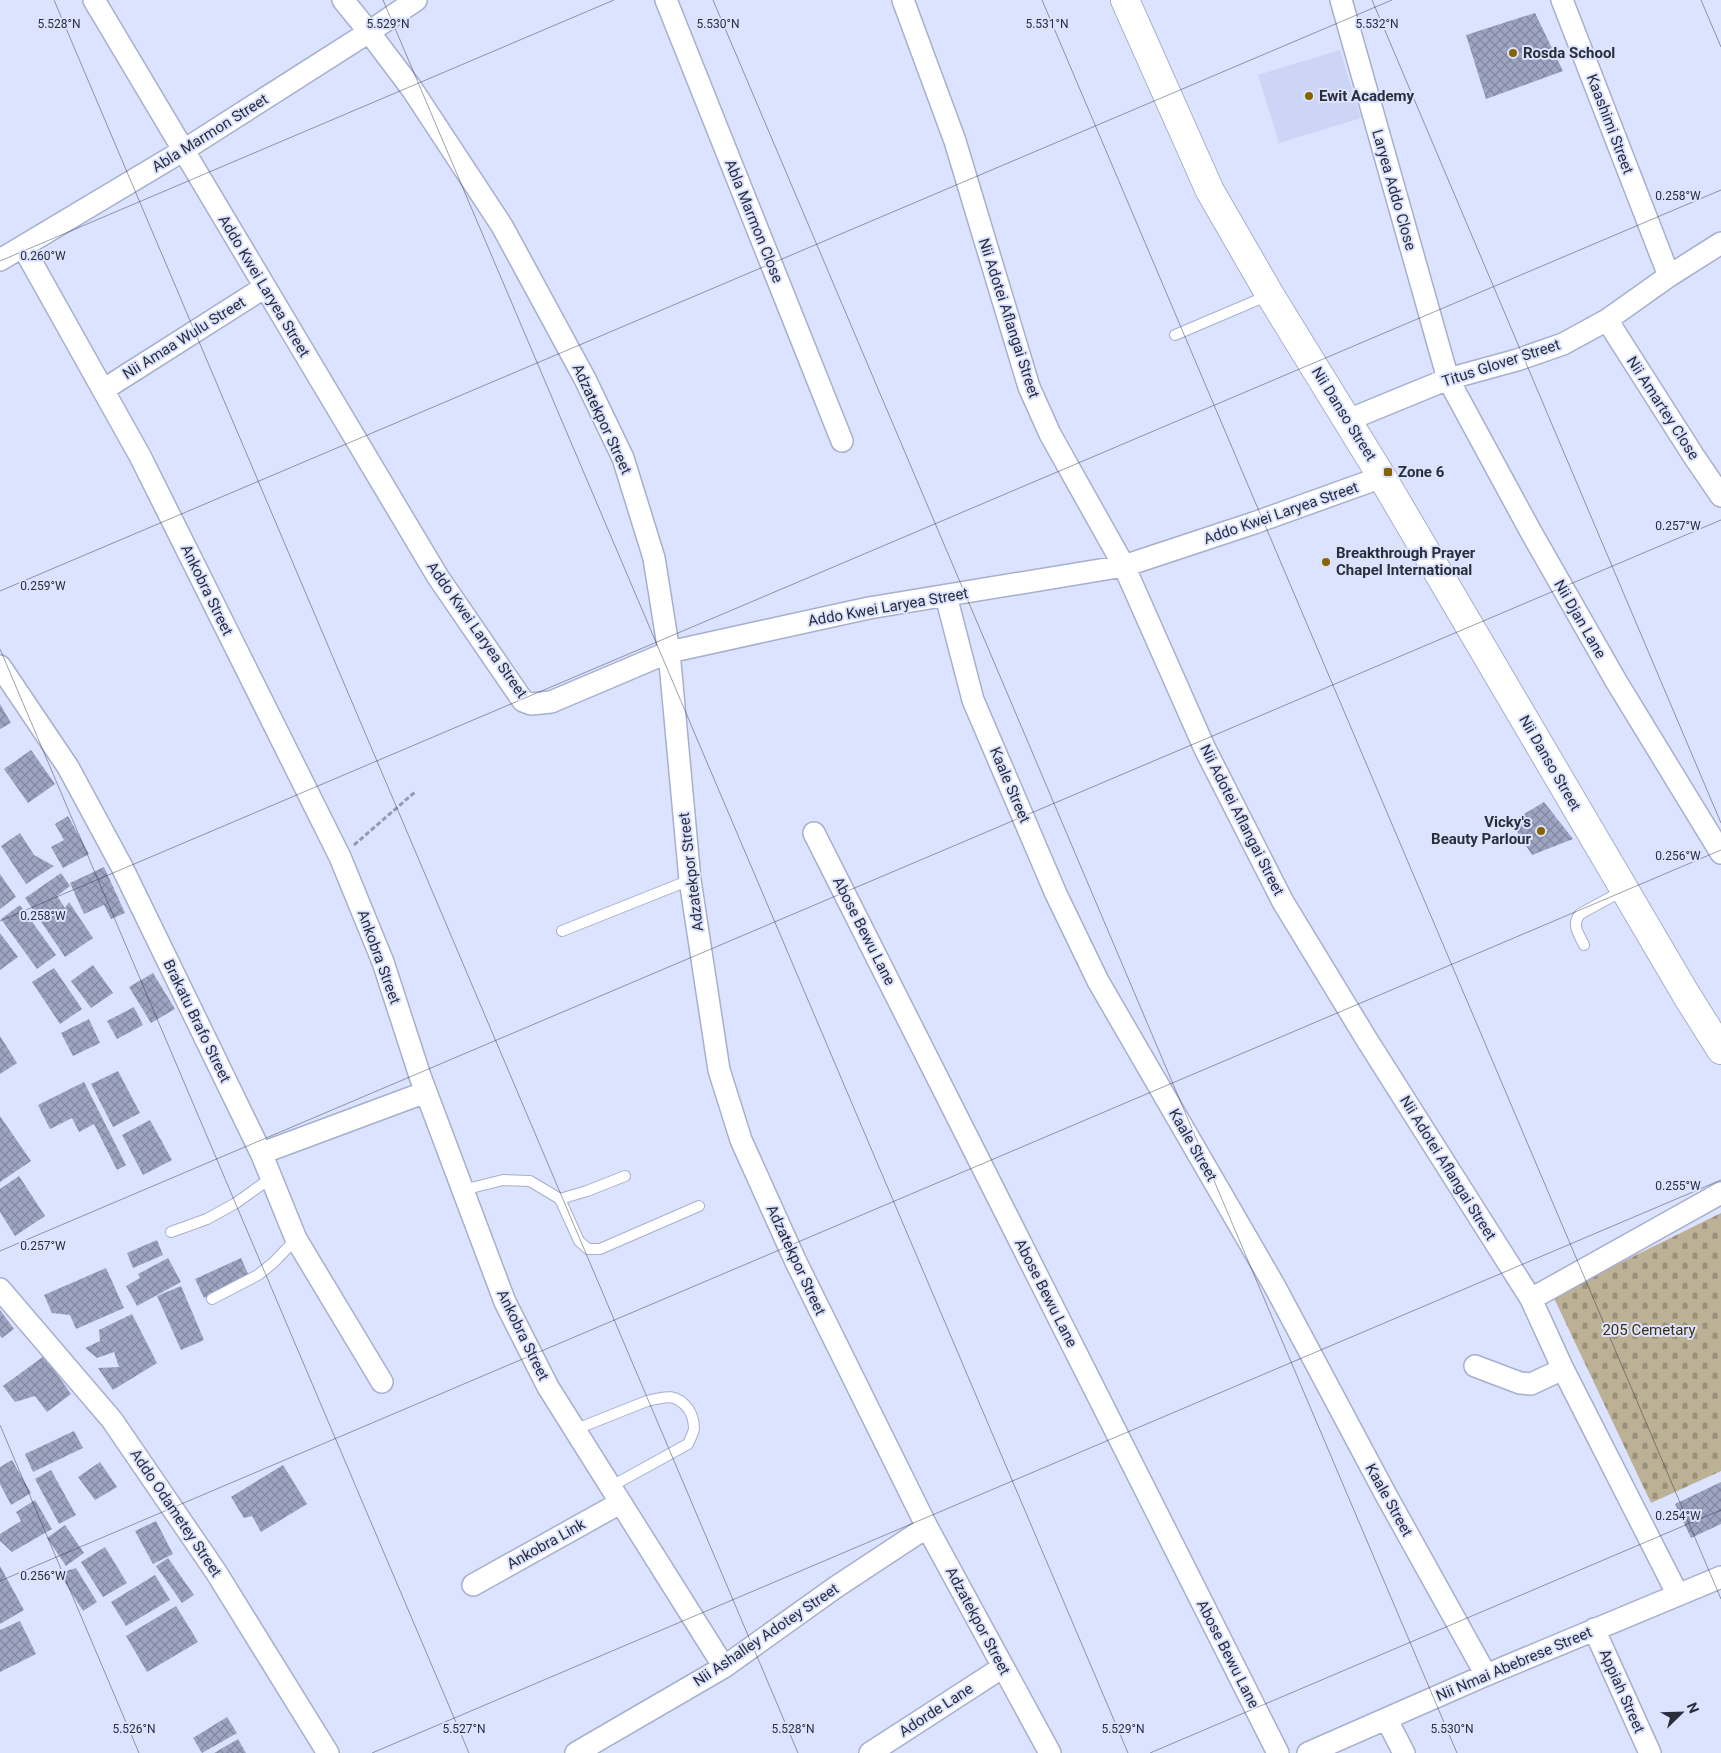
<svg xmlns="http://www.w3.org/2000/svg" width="1721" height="1753" viewBox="0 0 1721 1753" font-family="Roboto,sans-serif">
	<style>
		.built { fill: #ccd5f5 }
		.cemetery { fill: url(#cemetery-stones) }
		.building { fill: url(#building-cross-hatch) }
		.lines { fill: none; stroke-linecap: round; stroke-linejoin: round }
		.lane-casing { stroke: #a6afcf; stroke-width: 12 }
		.street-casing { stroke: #a6afcf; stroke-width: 24 }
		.secondary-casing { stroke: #a6afcf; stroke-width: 30 }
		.path { stroke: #949ab0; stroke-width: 3; stroke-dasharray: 5 2.5; stroke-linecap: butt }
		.lane { stroke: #fff; stroke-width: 10 }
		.street { stroke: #fff; stroke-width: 21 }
		.secondary { stroke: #fff; stroke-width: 28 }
		.ticks { fill: none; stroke: #2a2e3b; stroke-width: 1; stroke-opacity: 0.45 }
		.poi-dot { fill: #866400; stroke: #dce3ff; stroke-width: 2 }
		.labels { text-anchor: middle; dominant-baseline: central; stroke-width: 4; stroke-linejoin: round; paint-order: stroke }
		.poi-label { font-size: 15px; font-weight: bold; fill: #2a2e3b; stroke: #dce3ff; text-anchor: start }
		.street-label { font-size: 15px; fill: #2a2e3b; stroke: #dce3ff }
		.park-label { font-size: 15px; fill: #41310a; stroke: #dce3ff }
		.ticks-label { font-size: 12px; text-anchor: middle; fill: #2a2e3b; stroke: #dce3ff; stroke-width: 4; stroke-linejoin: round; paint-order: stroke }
	</style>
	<defs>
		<pattern id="cemetery-stones" width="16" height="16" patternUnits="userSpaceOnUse" patternTransform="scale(1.25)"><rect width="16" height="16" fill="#bcb095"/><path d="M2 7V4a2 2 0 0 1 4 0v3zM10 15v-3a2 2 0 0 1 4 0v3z" fill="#99907b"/></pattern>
		<pattern id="building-cross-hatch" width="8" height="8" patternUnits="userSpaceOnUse" patternTransform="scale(1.25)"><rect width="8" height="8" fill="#9ea5c2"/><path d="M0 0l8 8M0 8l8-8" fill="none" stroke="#81879f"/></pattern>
	</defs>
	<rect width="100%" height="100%" fill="#dce3ff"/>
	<path class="built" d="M1340,50l21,68 -82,25 -21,-68z"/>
	<path class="cemetery" d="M1721,1213v258l-70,32 -98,-207z"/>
	<path class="building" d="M1535,13l28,58 -77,28 -20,-64z
		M0,704l11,19 -11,6z
		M31,750l24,34 -27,19 -24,-34z
		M1544,802l29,37 -41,16 -21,-33z
		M68,816l21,38 -26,14 -12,-21 13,-7 -9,-16z
		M20,833l14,22 20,11 -28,18 -25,-38z
		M104,867l21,46 -14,6 -7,-14 -20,9 -14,-31z
		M61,873l9,13 -13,10 8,12 4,-6 24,36 -28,19 -40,-59z
		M0,874l16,23 -16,12z
		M20,905l36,50 -19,14 -36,-50z
		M0,933l18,24 -18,13z
		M93,965l20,28 -22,15 -20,-27z
		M54,968l28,41 -22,15 -28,-42z
		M153,973l22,36 -24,14 -22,-36z
		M134,1007l9,18 -26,14 -10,-18z
		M89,1019l11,24 -27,13 -12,-23z
		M0,1036l17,27 -17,11z
		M118,1071l22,42 -27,14 -22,-43z
		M84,1082l42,83 -9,5 -23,-46 -15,8 -7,-14 -22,11 -12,-24z
		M0,1116l31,45 -31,21z
		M150,1120l22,40 -29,15 -21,-40z
		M19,1176l26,40 -30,20 -15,-24v-23z
		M157,1240l6,15 -30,13 -6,-15z
		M168,1258l13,24 -44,24 -11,-20 14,-8 -2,-4z
		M241,1258l8,18 -45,22 -9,-19z
		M106,1268l18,40 -48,21 -6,-14 -18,-2 -8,-18z
		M181,1286l23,54 -23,10 -24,-54z
		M0,1310l14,19 -12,9 -2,-2z
		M132,1314l25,49 -44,27 -15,-22 21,-1 -5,-15 -17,6 -12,-10 15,-7 -1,-11z
		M44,1356l27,38 -24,18 -12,-16 -20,6 -12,-16z
		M74,1431l9,17 -50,24 -8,-18z
		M12,1460l19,33 -20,12 -11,-21v-17z
		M100,1462l17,25 -22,13 -17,-23z
		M283,1465l24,39 -46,28 -9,-16 -8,2 -13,-21z
		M51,1470l25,45 -17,9 -24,-45z
		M1721,1482v42l-30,14 -16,-34z
		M35,1500l17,29 -40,23 -12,-11v-7l21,-13 -5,-9z
		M156,1521l17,33 -20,10 -18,-33z
		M65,1525l19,28 -18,13 -19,-28z
		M105,1547l22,36 -24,14 -22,-35z
		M168,1558l26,37 -12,8 -26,-37z
		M0,1566l24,44 -24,14z
		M76,1568l21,34 -14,9 -24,-38z
		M155,1575l15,25 -44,26 -15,-24z
		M176,1606l22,36 -51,30 -21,-36z
		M20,1621l16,33 -36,18v-42z
		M227,1717l10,16 -35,20 -9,-15z
		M238,1739l8,14h-32z"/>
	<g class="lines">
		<g class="lane-casing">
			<path id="lane" d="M1175,335l94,-40
				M562,931l128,-51
				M1584,945c-5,-11 -13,-20 -4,-31l44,-24
				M463,1190l40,-10 27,1 30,18 27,-8 38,-15
				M560,1199l19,42 9,8h12l99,-43
				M171,1232l36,-13 29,-16 35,-25
				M212,1299l46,-24 15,-12 23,-24
				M574,1430l73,-29c19,-5 30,-8 42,9 3,5 5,13 5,19 -1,5 -4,10 -6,15l-78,43"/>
		</g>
		<g class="street-casing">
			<path id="street" d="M94,0l344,577 85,124 8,3 20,-2 118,-50 200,-44 255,-42 130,-43 128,-46
				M343,0l26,32 43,57 90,137 83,153 38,79 31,100 15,94 21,228 29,190 22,70 54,120 132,267 123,226
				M666,0l176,441
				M903,0l52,141 74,246 21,47 74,132 81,183 78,153 84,138 164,259 32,70 115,226
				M1341,0l107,379 83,153 85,149 105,172
				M1562,0l107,276
				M23,247l117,209 200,401 43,105 37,114 85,226 43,85 176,280
				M0,260l184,-110 185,-118 47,-32
				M1607,320l86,135 28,41
				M103,390l162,-103
				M1348,420l100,-41 69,-19 46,-16 44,-24 62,-44 52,-33
				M946,596l27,104 83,194 42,87 176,304 112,210 100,180
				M0,666l68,101 54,100 140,288 34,84 86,143
				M814,833l464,920
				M262,1155l8,-5 156,-58
				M0,1289l112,131 104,152 112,181
				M1531,1299l190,-106
				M1475,1366l45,17 11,1 32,-15
				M473,1585l147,-82
				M1594,1629l56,124
				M1387,1720l17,33
				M576,1753l148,-86 112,-80 91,-60
				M870,1753l133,-86
				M1308,1753l178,-78 235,-98"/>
		</g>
		<g class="secondary-casing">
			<path id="secondary" d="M1125,0l85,191 60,104 112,182 305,519 34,54"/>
		</g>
		<path class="path" d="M354,845l61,-53"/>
		<use href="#lane" class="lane"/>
		<use href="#street" class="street"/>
		<use href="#secondary" class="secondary"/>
	</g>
	<path class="ticks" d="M54,0l744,1753M383,0l745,1753M713,0l744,1753M1042,0l679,1599M1372,0l349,823M1701,0l20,47M0,261l614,-261M0,591l1392,-591M0,649l469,1104M0,921l1721,-731M0,1251l1721,-731M0,1425l139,328M0,1581l1721,-731M372,1753l1349,-573M1150,1753l571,-243"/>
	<g class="poi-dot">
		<circle cx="1513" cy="53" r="5"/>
		<circle cx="1309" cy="96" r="5"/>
		<rect x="1383" y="467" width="10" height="10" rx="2.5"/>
		<circle cx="1326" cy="562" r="5"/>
		<circle cx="1541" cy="831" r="5"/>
	</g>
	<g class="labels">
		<g class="poi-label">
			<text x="1523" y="53">Rosda School</text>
			<text x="1319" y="96">Ewit Academy</text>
			<text x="1398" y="472">Zone 6</text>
			<text x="1336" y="553">Breakthrough Prayer<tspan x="1336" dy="17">Chapel International</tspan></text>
			<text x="1531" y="822" text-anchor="end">Vicky's<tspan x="1531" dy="17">Beauty Parlour</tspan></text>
		</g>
		<g class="street-label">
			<text transform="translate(1610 124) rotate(69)">Kaashimi Street</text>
			<text transform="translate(210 133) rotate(-32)">Abla Marmon Street</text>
			<text transform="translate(1394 190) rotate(74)">Laryea Addo Close</text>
			<text transform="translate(754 221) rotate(68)">Abla Marmon Close</text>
			<text transform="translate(264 286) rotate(59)">Addo Kwei Laryea Street</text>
			<text transform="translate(1009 318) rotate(72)">Nii Adotei Aflangai Street</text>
			<text transform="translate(184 338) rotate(-32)">Nii Amaa Wulu Street</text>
			<text transform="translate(1501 363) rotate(-18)">Titus Glover Street</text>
			<text transform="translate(1663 408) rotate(57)">Nii Amartey Close</text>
			<text transform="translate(1344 414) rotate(58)">Nii Danso Street</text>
			<text transform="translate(602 419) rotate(65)">Adzatekpor Street</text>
			<text transform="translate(1281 513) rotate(-19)">Addo Kwei Laryea Street</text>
			<text transform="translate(207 590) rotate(64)">Ankobra Street</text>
			<text transform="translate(888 607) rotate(-10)">Addo Kwei Laryea Street</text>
			<text transform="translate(1580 619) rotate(60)">Nii Djan Lane</text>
			<text transform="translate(477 630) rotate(55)">Addo Kwei Laryea Street</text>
			<text transform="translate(1550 763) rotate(60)">Nii Danso Street</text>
			<text transform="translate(1010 785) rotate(67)">Kaale Street</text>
			<text transform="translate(1242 820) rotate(63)">Nii Adotei Aflangai Street</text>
			<text transform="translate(691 872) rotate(-97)">Adzatekpor Street</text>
			<text transform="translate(864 931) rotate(63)">Abose Bewu Lane</text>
			<text transform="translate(379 957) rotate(70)">Ankobra Street</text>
			<text transform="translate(197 1021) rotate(64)">Brakatu Brafo Street</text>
			<text transform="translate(1193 1145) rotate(60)">Kaale Street</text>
			<text transform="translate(1448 1168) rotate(58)">Nii Adotei Aflangai Street</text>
			<text transform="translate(796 1260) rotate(65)">Adzatekpor Street</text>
			<text transform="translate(1046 1293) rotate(63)">Abose Bewu Lane</text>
			<text transform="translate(523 1335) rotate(64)">Ankobra Street</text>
			<text transform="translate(1389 1500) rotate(61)">Kaale Street</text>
			<text transform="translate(176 1513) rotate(56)">Addo Odametey Street</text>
			<text transform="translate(546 1544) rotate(-29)">Ankobra Link</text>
			<text transform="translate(978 1621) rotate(62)">Adzatekpor Street</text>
			<text transform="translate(766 1635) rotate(-34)">Nii Ashalley Adotey Street</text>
			<text transform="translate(1228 1654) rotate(63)">Abose Bewu Lane</text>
			<text transform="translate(1514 1664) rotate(-23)">Nii Nmai Abebrese Street</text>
			<text transform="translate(1622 1691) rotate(66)">Appiah Street</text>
			<text transform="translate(936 1710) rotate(-33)">Adorde Lane</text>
		</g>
		<g class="park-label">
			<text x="1649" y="1330">205 Cemetary</text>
		</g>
	</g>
	<g class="ticks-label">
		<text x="59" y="28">5.528°N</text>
		<text x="388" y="28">5.529°N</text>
		<text x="718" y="28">5.530°N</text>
		<text x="1047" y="28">5.531°N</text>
		<text x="1377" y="28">5.532°N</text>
		<text x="1678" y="200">0.258°W</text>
		<text x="43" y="260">0.260°W</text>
		<text x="1678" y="530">0.257°W</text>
		<text x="43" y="590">0.259°W</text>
		<text x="1678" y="860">0.256°W</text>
		<text x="43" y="920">0.258°W</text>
		<text x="1678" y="1190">0.255°W</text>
		<text x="43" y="1250">0.257°W</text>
		<text x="1678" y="1520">0.254°W</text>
		<text x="43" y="1580">0.256°W</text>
		<text x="134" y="1733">5.526°N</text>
		<text x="464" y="1733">5.527°N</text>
		<text x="793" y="1733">5.528°N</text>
		<text x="1123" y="1733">5.529°N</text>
		<text x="1452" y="1733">5.530°N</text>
	</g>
	<g transform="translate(1681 1713) rotate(67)" stroke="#dce3ff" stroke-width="4" paint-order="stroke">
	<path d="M0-4L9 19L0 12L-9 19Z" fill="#2a2e3b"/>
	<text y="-8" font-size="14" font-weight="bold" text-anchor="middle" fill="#2a2e3b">N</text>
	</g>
</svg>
